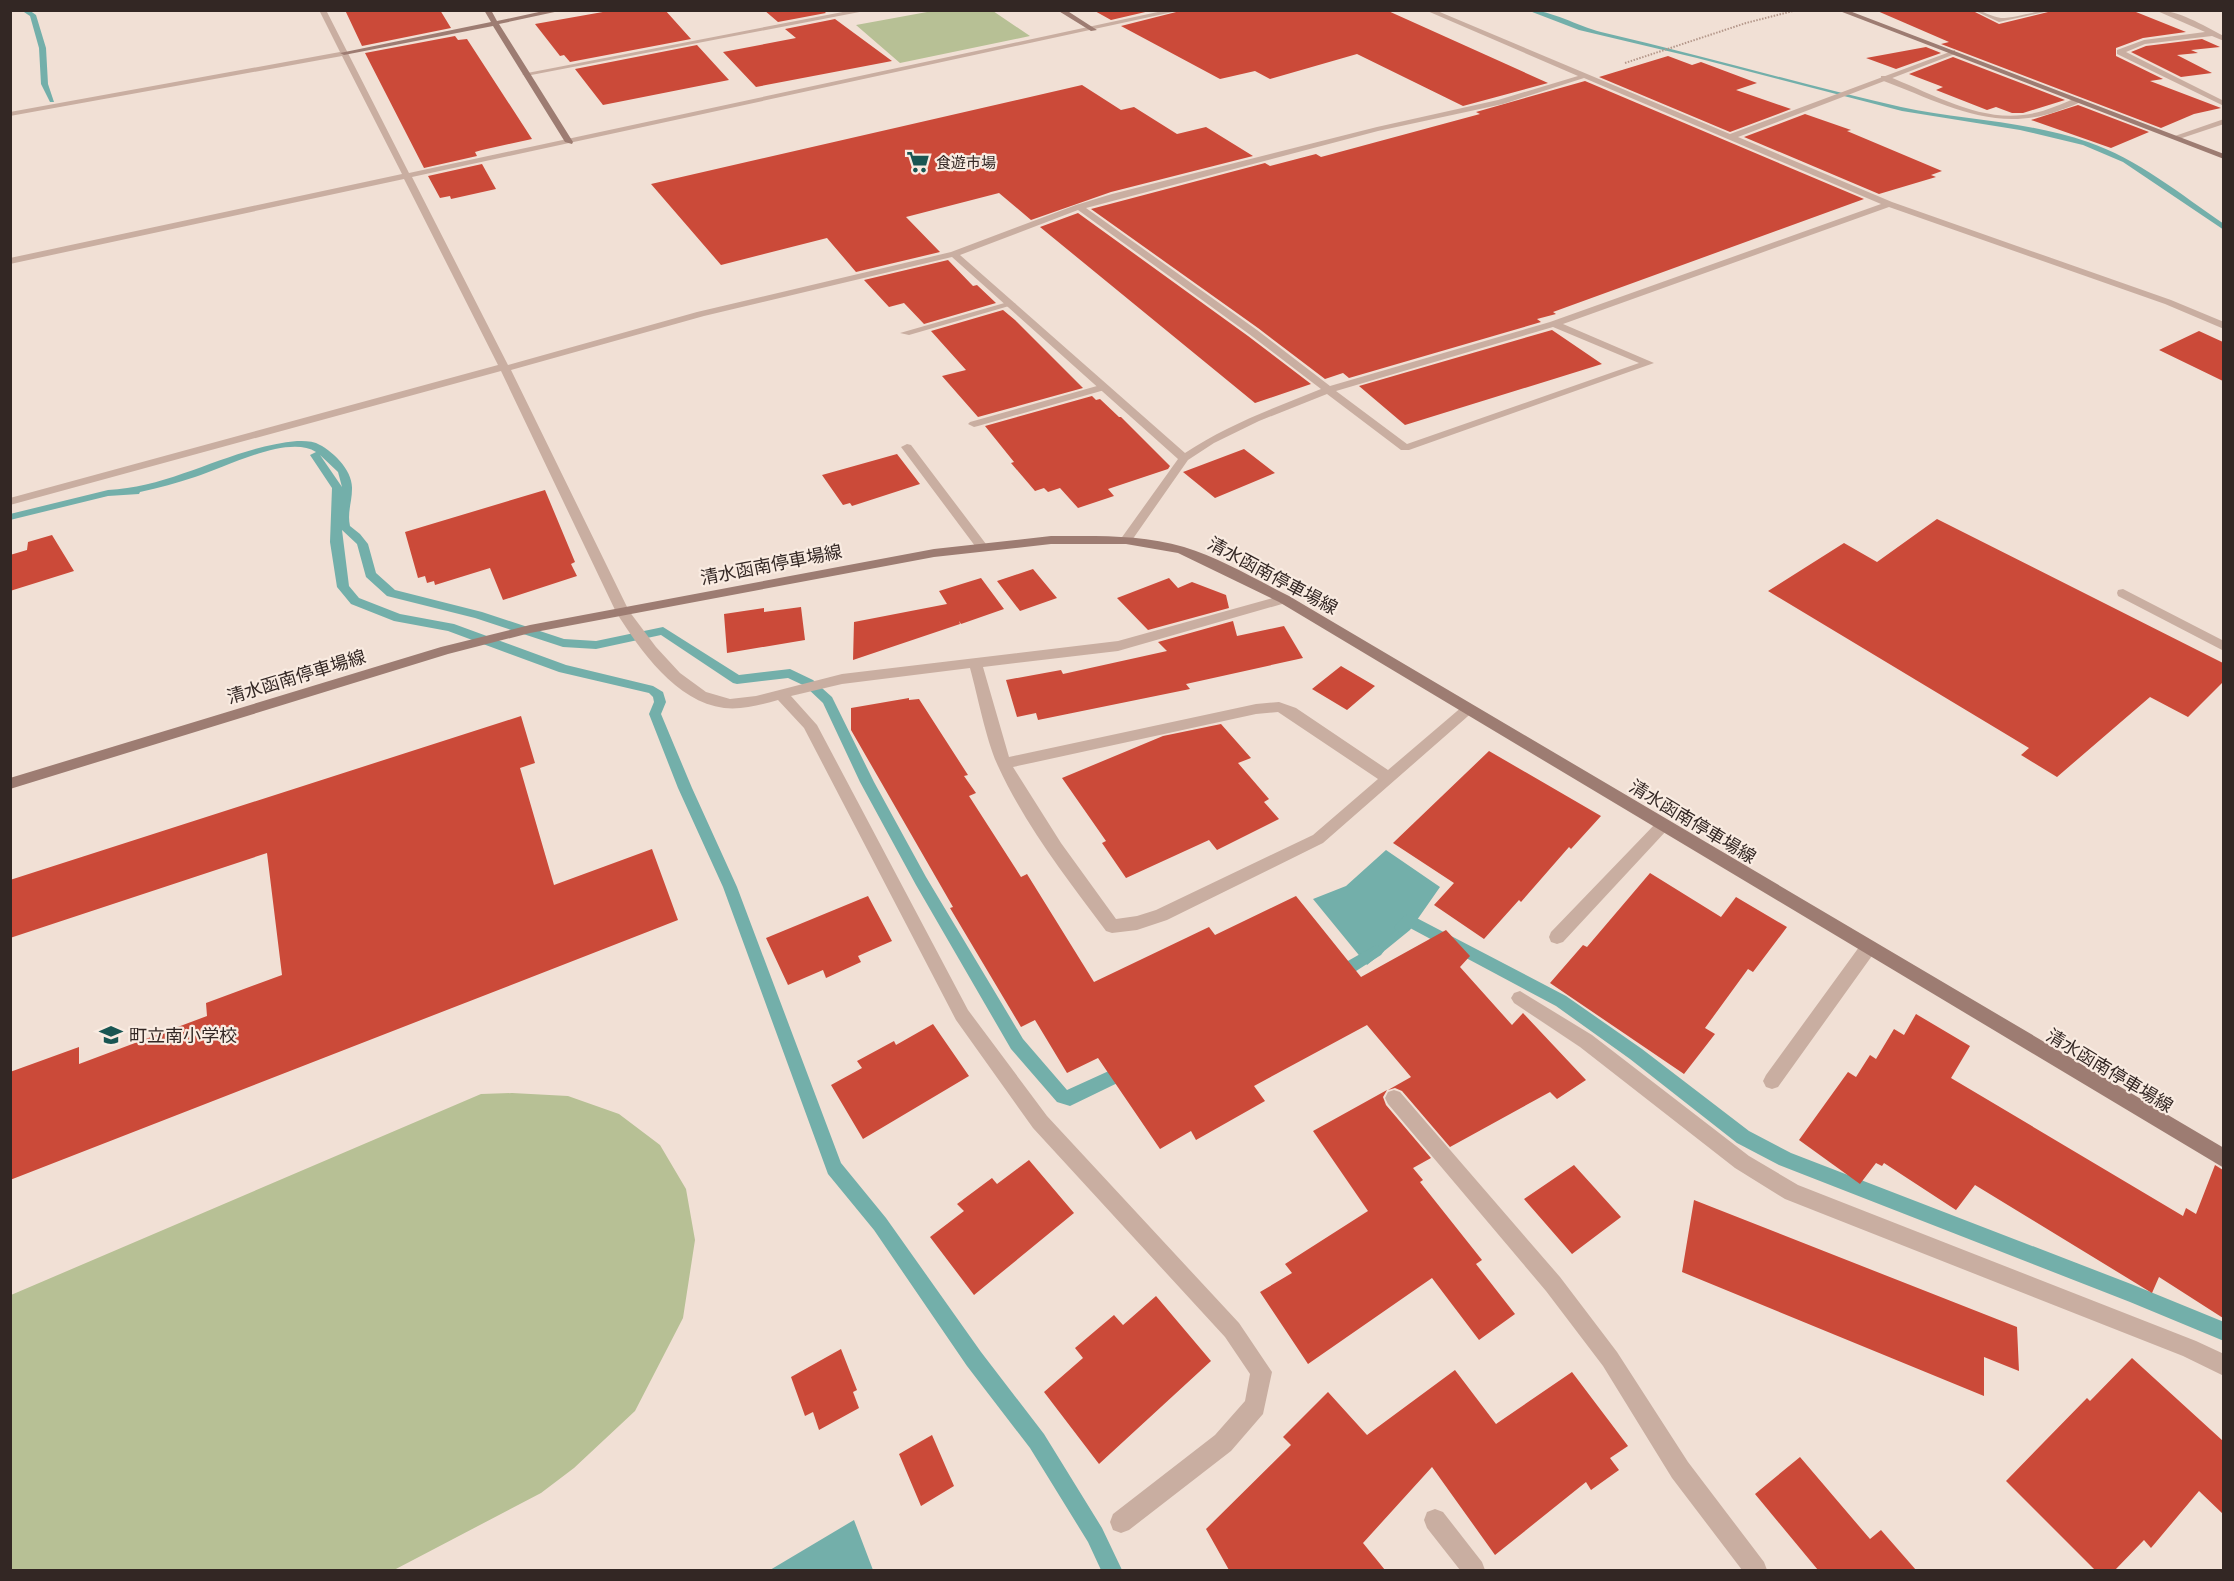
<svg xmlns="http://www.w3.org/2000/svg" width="2234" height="1581" viewBox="0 0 2234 1581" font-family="'Noto Sans','Noto Sans JP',sans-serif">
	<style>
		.green { fill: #b7c095 }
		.water { fill: #73afaa }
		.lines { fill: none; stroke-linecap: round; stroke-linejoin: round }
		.stream { fill: #73afaa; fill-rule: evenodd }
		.building { fill: #cb4a39 }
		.path { stroke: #b5988b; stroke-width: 2; stroke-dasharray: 1.5 1.5; stroke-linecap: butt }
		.lane { fill: #c9aea1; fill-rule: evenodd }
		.street { fill: #c9aea1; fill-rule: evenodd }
		.secondary { fill: #9d7c72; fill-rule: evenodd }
		.labels { text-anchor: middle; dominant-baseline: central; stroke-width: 4.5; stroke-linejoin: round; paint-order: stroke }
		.far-poi-label { font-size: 15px; fill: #332724; stroke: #f9ebe1; text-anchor: start }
		.street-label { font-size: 18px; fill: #332724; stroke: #f9ebe1 }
		.poi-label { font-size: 18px; fill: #332724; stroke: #f9ebe1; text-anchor: start }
	</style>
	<rect width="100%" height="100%" fill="#f1e0d5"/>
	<path class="green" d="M938,10l55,1 37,25 -130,27 -44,-38z
		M512,1093l56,3 51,18 41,31 26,44 9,51 -12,78 -48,93 -61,57 -33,25 -147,77h-383v-275l470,-201z"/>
	<path class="water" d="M1386,850l54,37 -30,43 -43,35 -54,-66 33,-13z
		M854,1520l19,50h-103z"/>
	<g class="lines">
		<path class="stream" d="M21,10h8l7,5 10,33 2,36 6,18h-4l-9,-18 -2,-36 -9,-32z
			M1527,10c25,0 50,16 74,22 100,23 199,52 300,75 61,13 127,14 187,35 50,17 92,52 136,82v6l-101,-68 -40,-17 -63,-15 -118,-19 -205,-53 -118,-28z
			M297,441c6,0 13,0 19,2 16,7 37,27 36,46 0,13 -5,24 -2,37l10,8 8,10 8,29 19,17 87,22 82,27 32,2 67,-14 76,48 51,-6 23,11 19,17 42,85 52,95 97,162 44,51 55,-25 6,-2 6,2 2,5 -2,5 -64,31 -13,-4 -46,-53 -95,-164 -56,-103 -37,-79 -18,-17 -17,-8 -51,6 -4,-1 -72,-48 -65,14 -33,-2 -88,-29 -88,-22 -21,-19 -9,-33 -15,-14 7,56 10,12 41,16 54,10 112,41 87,21 10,6 3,10 -5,12 31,74 45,99 104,276 45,55 95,134 63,82 58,94 20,42h-21l-13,-28 -58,-94 -63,-82 -93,-136 -46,-56 -105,-287 -45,-99 -29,-74 5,-12 -1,-5 -4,-4 -90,-21 -111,-41 -54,-10 -43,-17 -14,-17 -7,-45 2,-54 -22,-33 6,-3c-28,-18 -92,16 -121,25 -18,6 -36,11 -55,15l-1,2 -31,2 -98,24v-6l98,-24c66,-3 123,-43 189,-49zM320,455l18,17 4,15z
			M1409,914l157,82 76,53 107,82 42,22 340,131 93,38v19l-94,-39 -351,-137 -42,-22 -107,-84 -74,-53 -146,-78 -9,5 -5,-2 -2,-4 10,-11z
			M1376,945l5,2 3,4 -3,4 -39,25 -5,1 -5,-1 -3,-5 3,-5z"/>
	</g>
	<path class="building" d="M345,10h95l11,18 -89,18z
		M614,10h51l26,29 -121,23 -6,-7 -4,1 -25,-32z
		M764,10h59l3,3 -48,9z
		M1093,10h61l-43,10z
		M1184,10h202l162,73 -85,23 -106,-52 -87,25 -15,-8 -35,8 -99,-53z
		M1875,10h96l28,14 57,-14h75l55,22 -43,6 -27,10v8l47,23 -13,2 71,27 -27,6 -33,14 -220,-84 8,-2z
		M835,19l57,42 -136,26 -33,-35 73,-14 -11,-9z
		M455,36l3,4 9,-1 65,100 -50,11 -7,2 2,4 -53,12 -59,-115z
		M2202,39l18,8 -29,3 7,3 -21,2 35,18 -31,4 -50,-25 15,-6z
		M697,45l32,35 -126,25 -28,-36z
		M1926,47l15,6 -45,16 -30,-11z
		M1668,56l24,9 9,-3 56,21 -21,7 55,19 -61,23 -131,-55z
		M1953,57l112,43 -42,13h-11l-16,-6 -9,3 -51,-20 7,-3 -34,-13z
		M1585,81l279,118 -311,113 3,2 -19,5 4,3 -192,56 -6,-5 -18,6 -67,-51 -167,-119 174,-46 5,3 46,-12 5,3 159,-43 -4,-2z
		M1082,85l39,25 13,-3 43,27 29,-7 47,29 -142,36 -80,28 -32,-27 -93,24 34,35 -84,20 -29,-34 -106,27 -70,-81z
		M2078,105l71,27 -38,16 -80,-28z
		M1805,114l46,16 -4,1 95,40 -11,4 5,2 -57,17 -135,-57z
		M482,164l14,25 -45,10 -1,-3 -10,2 -12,-22z
		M1078,213l170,123 63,48 -56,19 -215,-176z
		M948,260l25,26 4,-1 19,18 -72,21 -20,-21 -15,4 -25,-27z
		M1003,310l12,10 68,68 -105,29 -36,-41 24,-6 -35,-39z
		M1552,330l50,34 -197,61 -46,-39z
		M2199,331l24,11v39l-64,-31z
		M1092,396l4,4 4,-1 19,18h2l49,49 -2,3 -60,20 6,7 -36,12 -18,-20 -12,4 -4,-4 -9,3 -24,-28 3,-1 -29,-36z
		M1244,449l31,24 -60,25 -32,-26z
		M897,454l23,30 -68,22 -2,-3 -7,2 -21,-30z
		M545,490l30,72 -4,2 6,12 -74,24 -13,-32 -55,17 -1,-4 -7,2 -2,-7 -7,2 -13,-46z
		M1937,519l286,144v19l-35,35 -38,-20 -93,80 -36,-22 8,-7 -261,-157 76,-48 33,19z
		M52,535l22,36 -64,20v-36l17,-5 1,-8z
		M1033,569l24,29 -37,13 -23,-30z
		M981,578l23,31 -43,15 -2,-3 1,3 -107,36 1,-38 93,-18 -8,-13z
		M1169,578l9,10 14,-6 34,13 3,13 -81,22 -31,-32z
		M801,607l4,33 -78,13 -3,-39 40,-6v4z
		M1233,621l4,15 47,-10 19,32 -117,26 4,5 -152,31 -2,-7 -19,4 -11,-37 55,-10 2,4 104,-23 -9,-9z
		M1341,666l34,20 -28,24 -35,-21z
		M909,698v2l10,-1 49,76 -4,1 12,17 -7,3 52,81 6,-3 67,108 115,-55 6,8 81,-39 65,81 85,-47 24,26 -10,11 52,58 11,-12 63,67 -29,19 -7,-7 -100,55 -48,-56 -7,-3 -7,2 23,-13 -44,-52 -113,61 11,15 -69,39 -5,-9 -31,18 -62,-91 -31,15 -32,-53 -14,7 -71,-119 3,-1 -102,-177v-22z
		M521,716l14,47 -15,5 34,117 98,-36 26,71 -668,260v-108l69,-25v17l128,-48 -1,-13 76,-28 -15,-122 -257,85v-58z
		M1221,724l30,34 -13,5 31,36 -5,3 15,17 -62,31 -8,-10 -83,38 -24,-35 4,-2 -44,-63 101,-42z
		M1489,751l112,65 -30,33 -2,-2 -48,55 -2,-2 -35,39 -50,-34 20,-22 -61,-40z
		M1650,873l71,44 15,-20 51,30 -34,45 -5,-3 -43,59 10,6 -31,40 -134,-91 33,-38 4,2z
		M868,896l24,45 -34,15 3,6 -35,16 -3,-8 -35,15 -22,-47z
		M1916,1014l54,32 -19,32 232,138 3,-8 10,6 19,-49 8,5v148l-64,-41 -7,16 -177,-108 -19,25 -72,-47 -2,3 -6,-3 -16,21 -61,-44 49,-68 8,5 14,-22 6,4 18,-30 10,6z
		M933,1024l36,52 -106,63 -32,-54 31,-17 -5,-7 37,-20 2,4z
		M1387,1090l-4,7 3,8 45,53 -18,10 10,12 -3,2 62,78 -6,4 39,50 -36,26 -47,-62 -124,86 -48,-72 32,-19 -7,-9 83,-53 -55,-80z
		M1029,1160l45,53 -100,82 -44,-58 34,-26 -7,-7 35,-26 5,6z
		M1574,1165l47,52 -49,37 -48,-55z
		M1694,1200l323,127 2,44 -35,-14v39l-302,-124z
		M1156,1296l55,65 -112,103 -55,-72 39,-34 -8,-10 39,-33 9,10z
		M841,1349l16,41 -4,2 6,16 -40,22 -6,-18 -8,4 -14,-39z
		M2132,1358l91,83v73l-24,-23 -48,57 -7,-8 -29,30h-20l-89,-89 81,-83 3,3z
		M1455,1370l41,54 76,-52 56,74 -18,12 9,12 -28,20 -5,-8 -91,73 -63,-88 -69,76 22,27h-156l-23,-41 85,-84 -8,-8 45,-45 39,43z
		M932,1435l22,51 -33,20 -22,-52z
		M1800,1457l70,82 11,-9 35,40h-98l-63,-76z"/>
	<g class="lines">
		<path class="path" d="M1625,63l121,-40 51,-13"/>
		<path class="lane" d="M1881,76h6c42,16 90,45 136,39 19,-2 36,-10 53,-17l7,2c-7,5 -17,8 -25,11 -65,23 -117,-9 -177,-31z
			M1008,302l8,2 -107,31 -9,-2z
			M1104,384l5,3 -1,2 -130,37 -4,1 -6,-3 2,-2z
			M907,444l4,1 75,99 2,3 -2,3h-8l-77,-103z"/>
		<path class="street" d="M319,10h7l83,163 758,-163h15l-770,167 96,188 189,-53 254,-60 125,-47 36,-11 265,-67 121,-27 80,-24 -153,-66h10l295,124 225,-84v4l-217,83 154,65 279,98 53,22v7l-59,-25 -276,-97 -326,117 91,39 -245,87h-8l-74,-56 -68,27 -45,22 -26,17 -58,83 -4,1 -6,-4 58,-81 -226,-202 -248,59 -193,54 118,241 27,36 24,26 26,19 24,7 26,-3 86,-22 276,-33 166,-46 6,4 -1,3 -171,49 -135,16 26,90 247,-53 23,-2 17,6 92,62 75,-64 5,-1 7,5 -152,133 -156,77 -30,10 -25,3 -6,-2c-39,-52 -81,-106 -108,-165 -12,-26 -20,-69 -28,-98l-128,16 -51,12 26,29 151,285 79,106 192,207 33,49 -9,42 -32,37 -102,79 -8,3 -8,-3 -3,-8 3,-8 102,-79 30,-34 5,-27 -25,-37 -192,-209 -77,-108 -152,-292 -26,-28c-17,5 -36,10 -54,8 -48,-6 -84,-58 -108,-96l-115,-241 -491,134v-7l488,-133 -94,-186 -394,85v-6l392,-84 -60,-118 -332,60v-4l330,-60zM1584,78l297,126 -331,118 -220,64 -73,-56 -171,-122 292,-77 125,-27zM1078,210l171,124 72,55c-47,19 -94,36 -136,64l-225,-198zM1553,327l86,36 -232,81 -71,-53zM1278,712l100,67 -65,56 -157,75 -19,6 -21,3 -55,-76 -48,-76 243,-53z
			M853,10h17l-344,66 -4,-2z
			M1973,10c10,0 18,7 28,8 16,0 35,-8 53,-8l-55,12z
			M2155,10c24,0 47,15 69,26v5l-12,-5 -67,8 -19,8 98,49v5l-107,-52v-4l27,-10 61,-8z
			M2224,119v5l-45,15 -7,-2z
			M2123,589l101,52v10l-106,-55 -1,-3 1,-3z
			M1662,820l5,2 3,4 -3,4 -104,112 -6,2 -6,-2 -2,-5 2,-5 106,-110z
			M1868,941l6,2 2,5 -2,5 -96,134 -6,2 -6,-2 -3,-6 3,-6 96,-132z
			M1520,991l72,44 157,121 49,29 398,156 28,13v22l-41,-20 -398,-157 -50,-31 -155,-121 -66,-44 -3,-5 3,-5z
			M1394,1090l6,2 160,185 57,75 71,110 76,100 3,8h-25l-70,-92 -69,-112 -57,-75 -158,-187 -3,-6 3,-6z
			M1435,1509l8,3 39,50 3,8h-25l-33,-42 -3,-8 3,-8z"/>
		<path class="secondary" d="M484,10h7l6,11 51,-11h16l-65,14 74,118 -1,2 -7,-2 -72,-116 -149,29 -4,-2 151,-31z
			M1057,10h9l31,20 -6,1z
			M1837,10h10l377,144v5z
			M1051,536c44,0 90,-2 133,11 36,11 71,32 105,49l935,552v20l-945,-566 -101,-49 -52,-9h-75l-117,13 -404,76 -82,21 -438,135v-11l431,-131 89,-22 404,-76z"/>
	</g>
	<defs>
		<g id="supermarket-bare" transform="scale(1.8)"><path d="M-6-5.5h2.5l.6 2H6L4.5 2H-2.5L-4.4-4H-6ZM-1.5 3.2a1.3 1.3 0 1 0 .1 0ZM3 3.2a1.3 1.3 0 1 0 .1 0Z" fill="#195552" stroke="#f9ebe1" stroke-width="2.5" paint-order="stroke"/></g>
		<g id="school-bare" transform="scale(1.8)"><path d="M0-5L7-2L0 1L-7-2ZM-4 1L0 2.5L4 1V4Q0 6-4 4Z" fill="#195552" stroke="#f9ebe1" stroke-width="2.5" paint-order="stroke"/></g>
	</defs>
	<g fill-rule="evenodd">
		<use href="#supermarket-bare" x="918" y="162"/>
		<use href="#school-bare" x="111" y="1035"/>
	</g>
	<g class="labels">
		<g class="far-poi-label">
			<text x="936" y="162">食遊市場</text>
		</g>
		<g class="street-label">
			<text transform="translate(771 564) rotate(-11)">清水函南停車場線</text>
			<text transform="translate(1273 575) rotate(28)">清水函南停車場線</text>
			<text transform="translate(296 676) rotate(-17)">清水函南停車場線</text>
			<text transform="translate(1693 821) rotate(31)">清水函南停車場線</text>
			<text transform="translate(2110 1070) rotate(31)">清水函南停車場線</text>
		</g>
		<g class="poi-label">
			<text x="129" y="1035">町立南小学校</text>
		</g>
	</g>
	<rect width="2234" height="1581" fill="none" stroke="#332724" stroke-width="24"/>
</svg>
